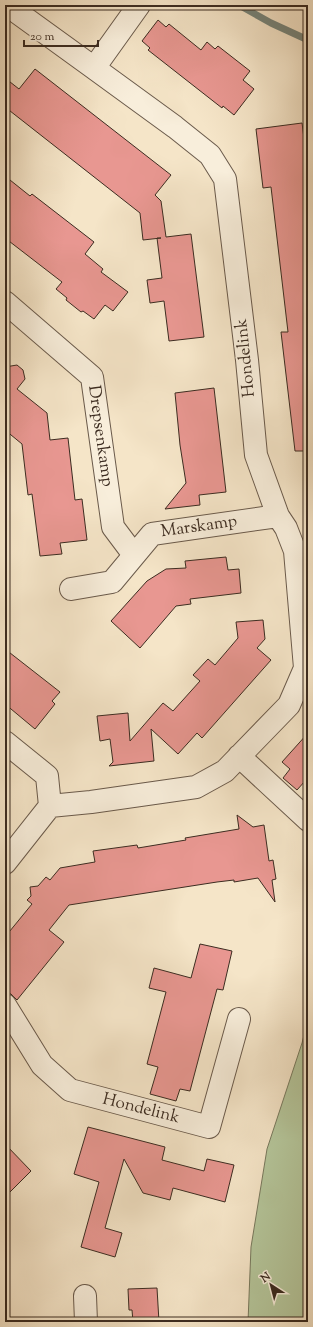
<svg xmlns="http://www.w3.org/2000/svg" width="313" height="1327" viewBox="0 0 313 1327" font-family="'Sorts Mill Goudy',serif">
	<style>
		.green { fill: #b5c69b; stroke: #78795e }
		.lines { fill: none; stroke-linecap: round; stroke-linejoin: round }
		.stream { stroke: #76847a; stroke-width: 7 }
		.building { fill: #e89791; stroke: #3c2c21 }
		.minor-casing { stroke: #6a5a4b; stroke-width: 24 }
		.minor { stroke: #f8eedb; stroke-width: 22 }
		.labels { text-anchor: middle; dominant-baseline: central; stroke-width: 3; stroke-linejoin: round; paint-order: stroke }
		.street-label { font-size: 17px; fill: #3c2c21; stroke: #f8eedb }
	</style>
	<rect width="100%" height="100%" fill="#f5e5c8"/>
	<filter id="stains"><feTurbulence type="fractalNoise" baseFrequency=".005" numOctaves="4"/><feColorMatrix values="0 0 0 0 .2 0 0 0 0 .09 0 0 0 0 .02 0 0 0 .5 -.17"/></filter>
	<radialGradient id="worn" r=".72"><stop offset=".6" stop-color="#630" stop-opacity="0"/><stop offset="1" stop-color="#630" stop-opacity=".3"/></radialGradient>
	<path class="green" d="M308,1020v296l-5,6h-55l3,-75 16,-98 35,-106z"/>
	<g class="lines">
		<path class="stream" d="M239,5l32,18 37,17"/>
	</g>
	<path class="building" d="M158,20l8,7 3,-3 32,26 6,-8 8,7 3,-3 32,25 -7,9 11,9 -20,26 -11,-9 -1,2 -74,-58 2,-2 -8,-7z
		M35,69l136,106 -16,20 6,6 5,36 25,-3 13,103 -35,4 -5,-40 -14,2 -3,-23 15,-2 -5,-40h4l-18,2 -3,-27 -135,-106v-29l14,11z
		M302,123l6,46v282h-13l-14,-119h7l-17,-145 -8,1 -7,-59z
		M5,176l25,20 2,-2 62,48 -9,12 18,15 -2,3 27,20 -15,19 -8,-6 -11,14 -11,-8 -2,1 -15,-12 1,-2 -11,-9 6,-7 -57,-44z
		M17,365l6,5 2,9 -8,10 30,24 3,27 18,-2 7,62 7,-1 5,41 -27,3 2,11 -22,2 -8,-62 -4,1 -6,-51 -17,-14v-63z
		M214,388l12,104 -27,3 1,10 -35,4 21,-26 -6,-38 -5,-52z
		M226,557l2,13 11,-1 2,24 -51,6 1,5 -15,2 -36,42 -29,-27 36,-40 19,-12 20,-1 -1,-7z
		M263,620l2,19 -8,9 14,12 -69,78 -5,-5 -19,21 -27,-25 3,32 -45,5 4,-4 -3,-23 -10,2 -3,-25 31,-3 2,28 33,-38 10,8 27,-30 -7,-6 15,-16 7,6 23,-27 -2,-16z
		M5,649l55,43 -8,9 3,3 -20,25 -30,-25z
		M308,733v51l-3,-3 -8,9 -14,-12 7,-9 -8,-7z
		M237,815l16,12 11,-2 5,36 4,-1 3,19 -4,1 3,22 -17,-24 -24,4v-2l-17,2 -148,23 -20,25 15,12 -47,58 -6,-6 -4,-1 -2,-3v-53l27,-33 -5,-4 4,-4 -1,-9 8,-1 8,-9 4,3 10,-12 35,-6 -2,-11 44,-6 1,3 48,-8 -1,-2 54,-9z
		M200,944l32,7 -9,39 -6,-1 -27,102 -10,-2 -4,12 -26,-7 8,-27 -11,-3 19,-72 -17,-4 5,-20 37,10z
		M88,1127l77,20 -3,13 42,11 3,-12 27,6 -9,37 -52,-14 -3,12 -27,-7 -19,-34 -19,69 17,5 -7,24 -34,-10 18,-65 -25,-8z
		M5,1144l26,27 -26,26z
		M157,1288l2,34h-26l-1,-12h-3l-1,-21z"/>
	<g class="lines">
		<g class="minor-casing">
			<path id="minor" d="M7,5l87,63
				M5,302l87,75 21,150 21,28
				M71,589l41,-7 40,-48 126,-18
				M5,742l42,34 3,30
				M239,756l69,64
				M5,863l45,-57 41,-4 105,-15 29,-16 64,-66 16,-37 -10,-117 -9,-23 -8,-12 -22,-61 -9,-95 -22,-181 -15,-24 -35,-28 -81,-59 45,-63
				M5,1005l37,60 28,25 139,37 30,-108
				M85,1296l1,26"/>
		</g>
		<use href="#minor" class="minor"/>
	</g>
	<g class="labels">
		<g class="street-label">
			<text transform="translate(246 358) rotate(-96)">Hondelink</text>
			<text transform="translate(100 436) rotate(82)">Drepsenkamp</text>
			<text transform="translate(199 527) rotate(-8)">Marskamp</text>
			<text transform="translate(141 1109) rotate(14)">Hondelink</text>
		</g>
	</g>
	<rect width="313" height="1327" fill="none" stroke="#f5e5c8" stroke-width="20"/>
	<rect x="6" y="6" width="301" height="1315" fill="none" stroke="#3c2c21" stroke-width="2"/>
	<rect x="10" y="10" width="293" height="1307" fill="none" stroke="#3c2c21"/>
	<g transform="translate(271 1285) rotate(324)" stroke="#f8eedb" stroke-width="3" paint-order="stroke">
	<path d="M0-3L7 15L0 10L-7 15Z" fill="#3c2c21"/>
	<text y="-6" font-size="11" font-weight="bold" text-anchor="middle" fill="#3c2c21">N</text>
	</g>
	<path d="M24 40v6h74v-6" fill="none" stroke="#3c2c21" stroke-width="2"/>
	<text x="30" y="40" font-size="12" fill="#3c2c21" stroke="#f8eedb" stroke-width="3" paint-order="stroke">20 m</text>
	<rect width="100%" height="100%" filter="url(#stains)"/>
	<rect width="100%" height="100%" fill="url(#worn)"/>
</svg>
